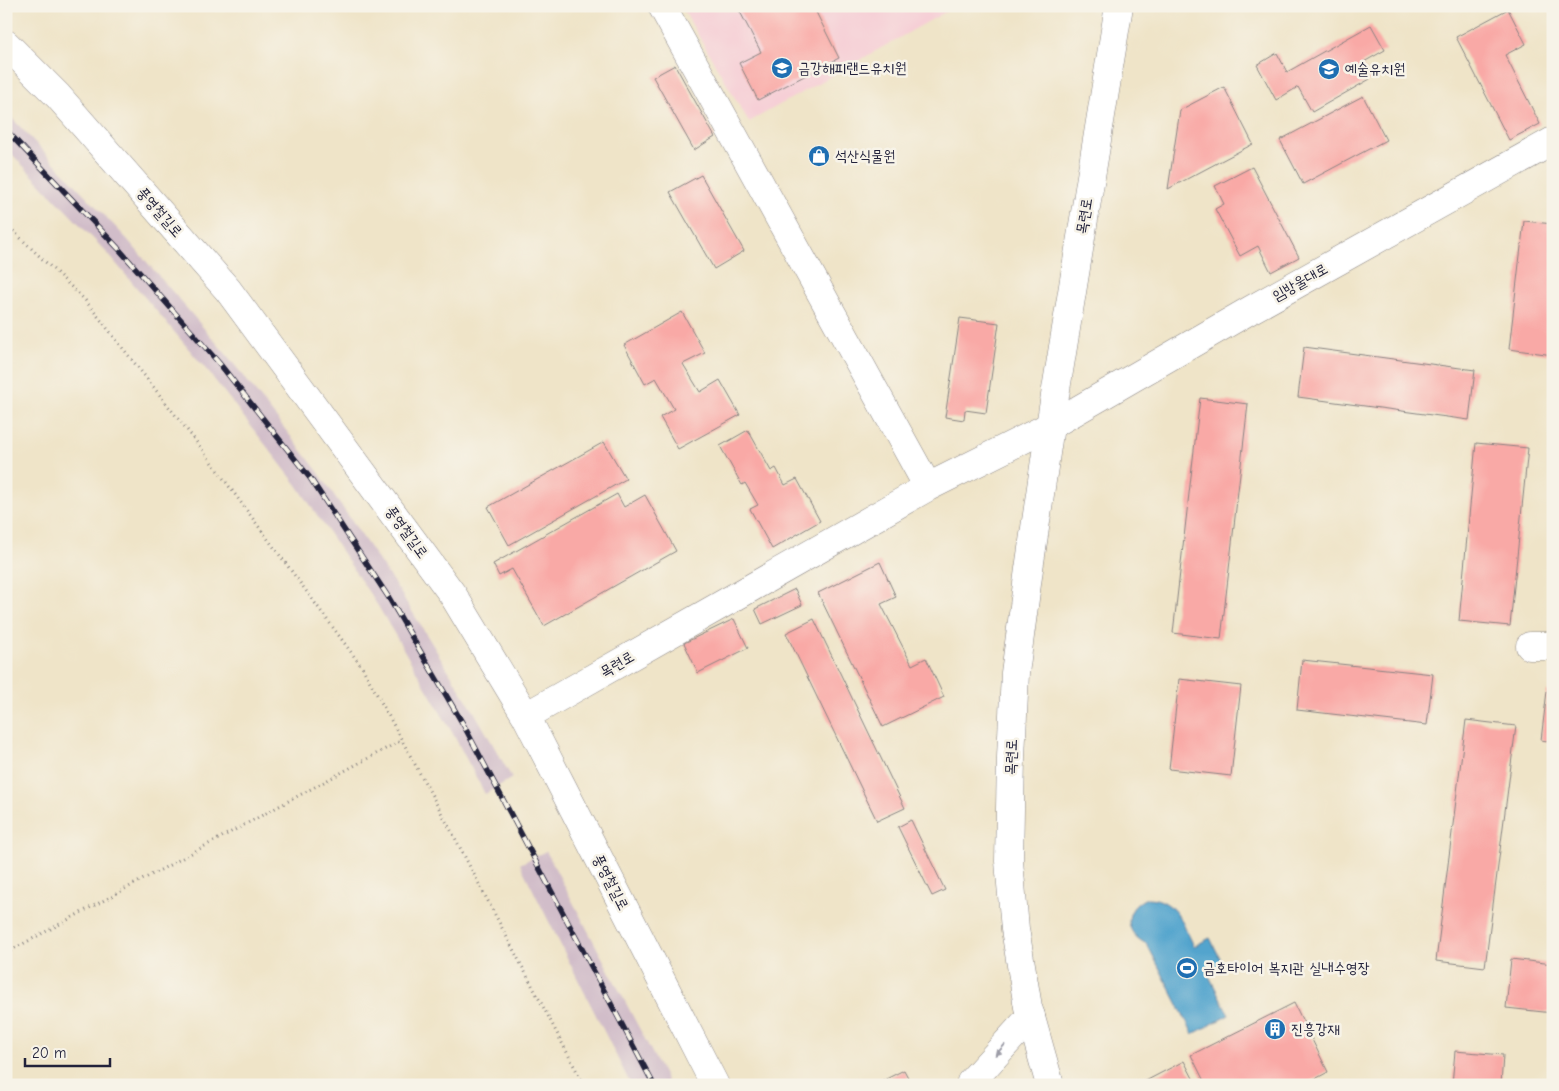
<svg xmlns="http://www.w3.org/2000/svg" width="1559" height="1091" viewBox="0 0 1559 1091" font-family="'Comic Neue','Poor Story',sans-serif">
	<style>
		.built { fill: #f6cfd6 }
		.industrial { fill: #d1bdc9 }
		.water { fill: #53a4cd; stroke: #3a6384 }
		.building { fill: #f9a9a6 }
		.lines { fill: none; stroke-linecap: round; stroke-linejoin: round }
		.minor-casing { stroke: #888382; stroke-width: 29 }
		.major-casing { stroke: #888382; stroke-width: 29 }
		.path { stroke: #888382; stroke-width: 3; stroke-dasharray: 1 4; stroke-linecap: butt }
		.minor { stroke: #fff; stroke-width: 28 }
		.major { stroke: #fff; stroke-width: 28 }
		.rail-casing { stroke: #22223b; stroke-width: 5.5 }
		.rail { stroke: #f7f3e8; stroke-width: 4; stroke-dasharray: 11; stroke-linecap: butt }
		.oneway { fill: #9c9ca7 }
		.labels { text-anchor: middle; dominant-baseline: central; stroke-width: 5; stroke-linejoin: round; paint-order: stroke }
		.poi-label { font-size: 15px; fill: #22223b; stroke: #f7f3e8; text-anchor: start }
		.street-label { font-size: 15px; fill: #22223b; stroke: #f7f3e8 }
	</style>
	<rect width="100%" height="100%" fill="#f7f3e8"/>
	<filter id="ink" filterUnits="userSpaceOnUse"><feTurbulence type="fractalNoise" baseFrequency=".02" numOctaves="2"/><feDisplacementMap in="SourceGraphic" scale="10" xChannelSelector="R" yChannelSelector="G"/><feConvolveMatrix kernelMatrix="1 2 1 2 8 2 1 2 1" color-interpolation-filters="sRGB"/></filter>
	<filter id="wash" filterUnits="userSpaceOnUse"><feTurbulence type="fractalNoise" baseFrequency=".0096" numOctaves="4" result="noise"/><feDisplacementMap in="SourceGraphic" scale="20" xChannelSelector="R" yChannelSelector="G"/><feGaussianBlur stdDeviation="1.12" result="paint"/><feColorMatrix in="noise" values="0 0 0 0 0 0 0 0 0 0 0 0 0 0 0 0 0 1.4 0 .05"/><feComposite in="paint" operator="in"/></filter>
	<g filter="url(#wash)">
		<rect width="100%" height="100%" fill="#efe4c8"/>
		<path class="built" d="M681,6h275l-207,116z"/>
		<path class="industrial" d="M6,112l121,127 99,115 91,116 83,122 76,123 36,63 -27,16 -33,-62 -74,-126 -81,-121 -87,-111 -102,-120 -102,-106z
			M546,851l123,234h-38l-111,-221z"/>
		<path class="water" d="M1147,898c28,0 36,26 47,48l16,-8 13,26 -16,8 22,43 -36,19 -46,-90c-24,-11 -24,-36 0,-46z"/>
		<g id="blocks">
			<path class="building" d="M737,6h76l26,52 -81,42 -19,-37 22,-11z
				M1508,9l18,35 -21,11 35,69 -31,16 -53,-103z
				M1371,25l14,25 -23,13 8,16 -58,33 -14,-25 -22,13 -19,-35 20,-12 10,19z
				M675,65l40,72 -21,13 -41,-73z
				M1224,87l29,57 -85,45 12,-79z
				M1363,96l23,44 -83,44 -23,-44z
				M1252,167l47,90 -28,15 -13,-26 -18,10 -25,-47 9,-5 -9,-18z
				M701,175l43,76 -30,18 -44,-77z
				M1524,221l29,3v131l-44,-6z
				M682,312l23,41 -22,11 17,28 20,-12 20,35 -62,34 -18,-32 14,-8 -18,-31 -11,6 -21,-39z
				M960,318l39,5 -13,90 -21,-3 -1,10 -19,-3z
				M1304,347l171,23 -6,50 -171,-23z
				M1200,398l48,6 -27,235 -48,-6z
				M748,430l23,41 5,-3 9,17 12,-6 23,42 -48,28 -22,-40 8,-4 -13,-22 -3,2 -22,-39z
				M604,442l22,37 -117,66 -21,-38z
				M1476,443l52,5 -18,178 -51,-5z
				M617,494l7,13 21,-12 31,56 -132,75 -32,-57 -13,7 -6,-12z
				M880,562l16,35 -15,7 31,61 14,-7 18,39 -61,30 -65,-134z
				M795,589l7,16 -40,19 -7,-15z
				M734,619l14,29 -50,25 -14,-30z
				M814,619l91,189 -28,13 -91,-188z
				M1302,660l131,14 -6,51 -130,-15z
				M1179,679l62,7 -10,90 -62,-7z
				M1547,691l6,1v50l-12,-2z
				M1466,720l50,6 -31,241 -49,-6z
				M911,820l34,70 -13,6 -34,-69z
				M1511,959l42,5v49l-47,-5z
				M1294,1003l34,69 -24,13h-98l-15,-30z
				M1455,1051l48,4 -2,30h-49z
				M1184,1061l11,21 -5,3h-52z
				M904,1070l8,15h-38z"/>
		</g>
	</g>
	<g filter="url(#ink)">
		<use href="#blocks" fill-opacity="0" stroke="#888382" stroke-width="1"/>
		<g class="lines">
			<g class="minor-casing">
				<path id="minor" d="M662,6l266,481
					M6,44l52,52 170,194 225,305 73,121 189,369
					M1530,646h23
					M526,716l402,-229 122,-61 202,-117 301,-168
					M972,1085l-1,-3 60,-66"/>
			</g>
			<g class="major-casing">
				<path id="major" d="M1050,1085l-22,-78 -13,-78 -6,-68 2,-104 4,-84 14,-104 21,-143 69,-420"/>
			</g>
			<path class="path" d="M6,224l79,76 110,140 167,227 92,169 130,249
				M6,953l396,-213"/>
			<use href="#minor" class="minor"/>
			<use href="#major" class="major"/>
			<g class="rail-casing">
				<path id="rail" d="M6,130l112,118 101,115 91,115 79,120 74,126 191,361"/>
			</g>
			<use href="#rail" class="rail"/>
		</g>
		<defs><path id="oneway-solid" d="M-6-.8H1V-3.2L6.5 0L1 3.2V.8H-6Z" transform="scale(1.25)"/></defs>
		<use class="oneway" href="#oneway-solid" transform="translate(1000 1050) rotate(132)"/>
	</g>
	<defs>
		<g id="school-disc" transform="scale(1.125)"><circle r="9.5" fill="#1f6fb2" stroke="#f7f3e8"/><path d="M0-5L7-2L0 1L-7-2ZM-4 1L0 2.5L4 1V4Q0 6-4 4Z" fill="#fff"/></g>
		<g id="shop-disc" transform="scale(1.125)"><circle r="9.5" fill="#1f6fb2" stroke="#f7f3e8"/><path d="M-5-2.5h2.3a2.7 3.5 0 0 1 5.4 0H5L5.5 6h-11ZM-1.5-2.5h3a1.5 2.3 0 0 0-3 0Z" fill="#fff"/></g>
		<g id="stadium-disc" transform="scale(1.125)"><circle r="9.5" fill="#1f6fb2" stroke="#f7f3e8"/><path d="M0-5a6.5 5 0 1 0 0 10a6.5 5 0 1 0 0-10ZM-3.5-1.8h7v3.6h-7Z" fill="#fff"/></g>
		<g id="building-disc" transform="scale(1.125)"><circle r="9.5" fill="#1f6fb2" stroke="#f7f3e8"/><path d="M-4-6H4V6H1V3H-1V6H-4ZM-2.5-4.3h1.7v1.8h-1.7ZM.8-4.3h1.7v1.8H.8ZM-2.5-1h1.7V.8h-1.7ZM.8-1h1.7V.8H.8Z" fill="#fff"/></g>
	</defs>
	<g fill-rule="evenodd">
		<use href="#school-disc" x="782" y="68"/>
		<use href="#school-disc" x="1329" y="69"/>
		<use href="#shop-disc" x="819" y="156"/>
		<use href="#stadium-disc" x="1187" y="968"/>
		<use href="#building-disc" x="1275" y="1029"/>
	</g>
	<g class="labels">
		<g class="poi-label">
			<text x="798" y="68">금강해피랜드유치원</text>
			<text x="1345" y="69">예술유치원</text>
			<text x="835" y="156">석산식물원</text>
			<text x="1203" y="968">금호타이어 복지관 실내수영장</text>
			<text x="1291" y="1029">진흥강재</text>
		</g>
		<g class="street-label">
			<text transform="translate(160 212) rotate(49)">풍영철길로</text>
			<text transform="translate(1084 216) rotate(-81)">목련로</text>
			<text transform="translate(1300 282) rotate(-29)">임방울대로</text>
			<text transform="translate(407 532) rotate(54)">풍영철길로</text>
			<text transform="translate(617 664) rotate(-30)">목련로</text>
			<text transform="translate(1011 757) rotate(-88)">목련로</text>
			<text transform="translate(611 882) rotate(63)">풍영철길로</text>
		</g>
	</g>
	<rect width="1559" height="1091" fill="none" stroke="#f7f3e8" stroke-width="25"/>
	<path d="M25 1058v8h85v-8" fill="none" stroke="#22223b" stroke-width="2.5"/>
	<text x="32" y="1058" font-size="15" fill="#22223b" stroke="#f7f3e8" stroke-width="4" paint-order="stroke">20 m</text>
</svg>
